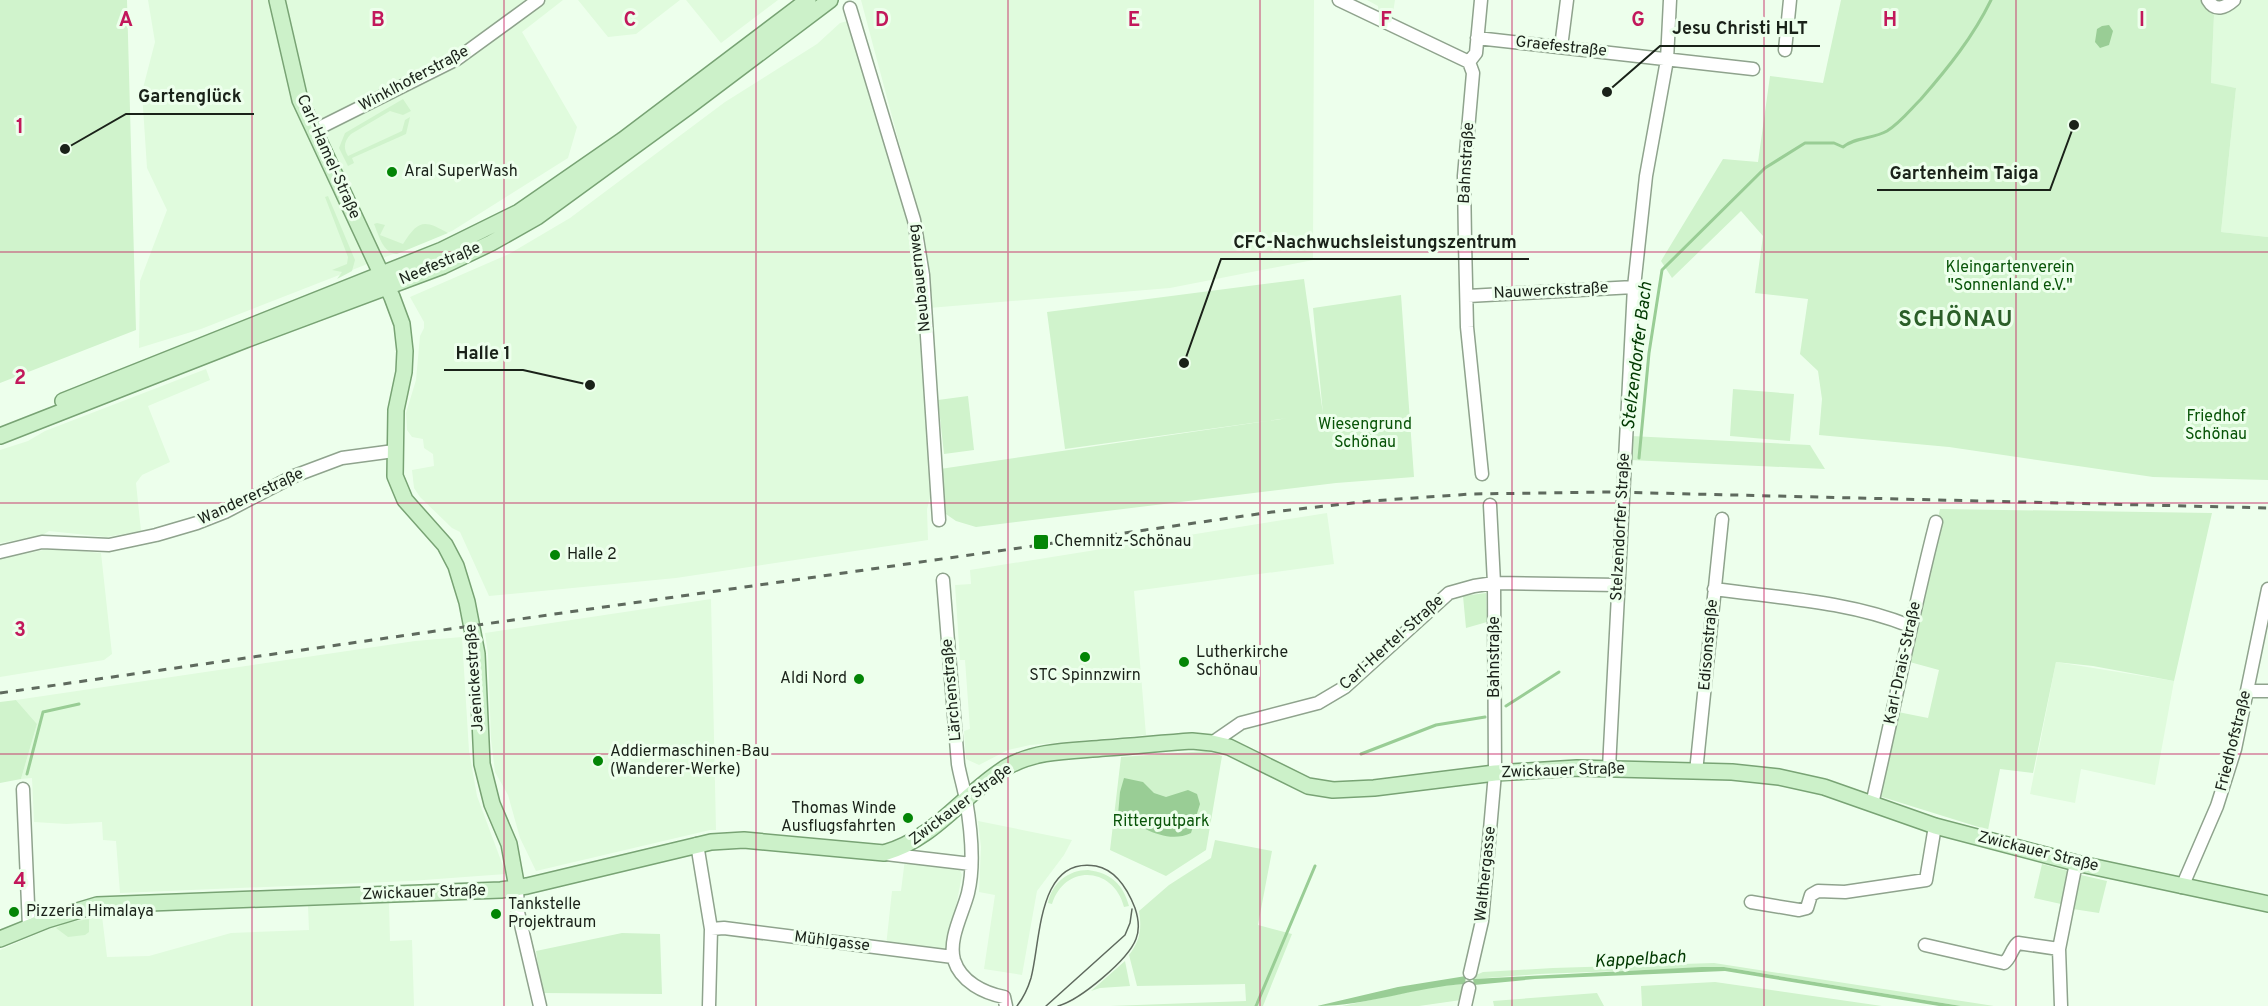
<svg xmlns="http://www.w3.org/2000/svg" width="2268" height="1006" viewBox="0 0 2268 1006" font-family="Overpass,sans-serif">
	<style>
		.built { fill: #e0fbdd }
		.green { fill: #d0f3cc }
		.water { fill: #99cd95 }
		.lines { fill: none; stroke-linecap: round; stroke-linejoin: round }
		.stream { stroke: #99cd95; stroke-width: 3 }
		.minor-casing { stroke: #8fa38d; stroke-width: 15 }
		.major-casing { stroke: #78a374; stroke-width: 18 }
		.minor { stroke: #fff; stroke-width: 12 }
		.major { stroke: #ccf1c9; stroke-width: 15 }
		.tram { stroke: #5f6a5e; stroke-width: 1.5 }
		.rail { stroke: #5f6a5e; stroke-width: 3; stroke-dasharray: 8 8; stroke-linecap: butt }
		.grid { fill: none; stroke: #c2185b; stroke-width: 1.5; stroke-opacity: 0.55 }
		.poi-dot { fill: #038505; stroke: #edffec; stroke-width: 2 }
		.labels { text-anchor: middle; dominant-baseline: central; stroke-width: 6; stroke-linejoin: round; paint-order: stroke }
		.street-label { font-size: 16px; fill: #1a2219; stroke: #edffec }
		.poi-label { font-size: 16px; fill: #1a2219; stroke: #edffec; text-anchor: start }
		.park-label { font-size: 16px; fill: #085408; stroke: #edffec }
		.water-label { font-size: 18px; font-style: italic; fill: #013901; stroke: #edffec }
		.district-label { font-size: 22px; font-weight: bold; letter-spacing: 1.5px; fill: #2b5e28; stroke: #edffec }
		.grid-label { font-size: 20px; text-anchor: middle; font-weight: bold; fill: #c2185b; stroke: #edffec; stroke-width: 6; stroke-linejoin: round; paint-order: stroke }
		.leader { fill: none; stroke: #1a2219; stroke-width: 2 }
		.callout-dot { fill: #1a2219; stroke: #edffec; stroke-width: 2 }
		.callout-label { font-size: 18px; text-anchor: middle; font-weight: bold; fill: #1a2219; stroke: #edffec; stroke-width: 6; stroke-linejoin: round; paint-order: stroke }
	</style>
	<rect width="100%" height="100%" fill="#edffec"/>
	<path class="built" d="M148,0h415l-41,32 55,95 -9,31 -116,73 -251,98 -62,19 1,-67 27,-71 -20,-42 -5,-76 13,-50z
		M578,0h102l-44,34 -28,3z
		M686,0h92l-57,43z
		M861,0h453l-1,260 -143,28 -241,20 -3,-64z
		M1367,0h28l-3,19 -13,-5 -1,-8z
		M2203,0h65v237l-47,-5 15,-144 -25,-4 3,-69 -10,-8z
		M851,20l58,198 11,64 11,212 -4,15 1,31 -252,38 -187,18 -29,-64 -8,-4 -32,-31 -6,-9 -2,-18 22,-4 -1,-12 -9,-6 -1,-9 -11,-2 -5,-7 -1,-17 10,-33 4,-44 4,-8v-6l-14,-25 99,-43 61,-36 155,-116 92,-58 23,-21z
		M206,369l4,11 -62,26 22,56 -28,13 -6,8 5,48 -35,6 -57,-6 -8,5 -41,7v-93l28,-9 17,-10z
		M1327,513l7,51 -200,27 12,144 -116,10 -22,5 -29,15 -13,-6 -2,-28 6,-2 -5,-69h-5l-5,-75 16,-1 -1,-14z
		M53,548l48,5 11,101 -8,6 -104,17v-118z
		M711,599l5,231h-6l-174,41 -16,-33 -12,-43 -13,-23 -4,-33 -3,-85 -3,-21z
		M462,637l7,114 8,45 29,78 -96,7 -290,12 -4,-52 -13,-1 -1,-18 -36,2 -32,-2 -2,-44 -11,1 16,-55 -21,-24 399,-59z
		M2056,662l118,19 -19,104 -74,-16 -6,34 -45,-9z
		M978,821l94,19 -8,15 -27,36 -15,84 -38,-6 11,-74 -16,-3 2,-45z
		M905,859l53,7 4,9 -15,79 -61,-8 6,-55h9z
		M389,903l1,38 22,-1 2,66h-414v-56l65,-28 37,-6 5,41 42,-1 82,-23 78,-3 -1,-24z"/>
	<path class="green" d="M0,0h127l9,330 -136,53z
		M1841,0h362l1,7 10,8 -3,68 25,5 -15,144 47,5v243l-115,-3 -204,-30 -130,-12 3,-36 -4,-28 -18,-17 8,-55 -53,-6 8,-57 -22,-25 -69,67 -11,-17 62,-102 35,3 12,-86 53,7z
		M403,99l8,12 -8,4 -13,-4 -39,23c-7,7 -8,14 -3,22l54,-25 3,-11 5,-3 -4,17 -54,24 2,5 -6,3 -9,-18 6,-15z
		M328,196l27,64 -3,11 -15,8 5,-7 -10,-2 15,-6 1,-7 -23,-60z
		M377,223l8,2 -5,10 23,9c15,-24 21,-25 45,-11l-51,21c-14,-1 -18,-18 -23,-30z
		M1304,279l19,135 -10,-106 88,-13 13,182 -78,6 -360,44 -20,-6 -13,-9 -3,-43 348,-51 -223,31 -18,-137z
		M1733,389l61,5 -4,47 -60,-5z
		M968,396l6,54 -30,4 -6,-54z
		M1631,436l179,9 15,24 -195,-9z
		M1940,509l272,4 -38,168 -81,-15 -37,-4 -23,111 -33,-4 -12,61 -109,-34 19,-84 30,6 11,-48 -33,-9z
		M1486,593l1,29 -21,6 -3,-32z
		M16,700l21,24 -16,55 -21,4v-81z
		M1206,751l16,5 -16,94 -40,26 -56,-26 11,-93z
		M1215,840l57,11 -14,74 34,9 -29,72h-5l-2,-4 -1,4h-145l136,-5 -1,-17 -108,2 -8,-31c11,-14 13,-26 10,-44l30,-26 42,-27z
		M2042,864l26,7 -7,33 -27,-6z
		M1088,870c23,3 35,14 41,36l-5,1c-10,-40 -59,-44 -72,-3l-4,-1c4,-20 20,-33 40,-33z
		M2081,875l26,6 -8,32 -26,-4 6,-33z
		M89,919v13l-4,3 -17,2 -12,-9 10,-5z
		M622,933l38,1 2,60 -120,-1 -6,-42z
		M1125,961l5,25 -30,2 -9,3z
		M1714,963l280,43h-33l-237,-39 -185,7 -66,5 1,-3 9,-4 70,-4z
		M1715,982l167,24h-240l-1,-20z
		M1465,984l-4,16 -42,6h-77l95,-20z
		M1597,993l7,13h-110l-1,-5z"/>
	<path class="water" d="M2109,25l4,6 -4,14 -9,3 -5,-6 2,-13 5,-3z
		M1124,778l19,4 11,11 12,4 22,-7 9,4 3,10 -9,29c-25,12 -50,-7 -73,-18l2,-23z
		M1702,967h22l237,39h-22l-214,-35 -190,8 -61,6 -1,-6z
		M1466,976l-1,8c-50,3 -98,22 -148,22l81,-19z"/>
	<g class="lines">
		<path class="stream" d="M1639,458l10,-105 13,-83 103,-102 40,-25h29l9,4c12,-10 30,-8 44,-16 13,-8 23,-21 34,-32 27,-31 52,-62 70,-99
			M1506,706l53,-34
			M1361,754l75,-29 49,-8
			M27,774l16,-62 36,-8
			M1256,1006l59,-140"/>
		<g class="minor-casing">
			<path id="minor" d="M1339,0l130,62
				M2208,0c7,12 17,8 26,0
				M850,8l64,212 9,55 16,245
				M1477,38l276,31
				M1561,47l6,-47
				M1785,50l5,-50
				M1469,62l4,11 -9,103 1,66 2,85 15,147
				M1469,62l7,-9 5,-53
				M315,130l142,-71 81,-59
				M1468,296l166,-9
				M0,552l42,-10 67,3 47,-10 41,-12 28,-11 69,-36 48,-18 52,-7
				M943,580l15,184c2,12 6,24 8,36 5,29 9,64 2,93 -5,20 -20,46 -14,67 7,22 30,33 50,37l2,9
				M1714,589c65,9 134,12 196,37
				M2247,691h21
				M1212,743l29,-20 77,-20 27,-16 104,-94 25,-7 20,-3 124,2
				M1609,768l25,-481 12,-111 21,-116 3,-60
				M1696,772l26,-253
				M23,789l6,138
				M1872,804c22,-94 40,-189 64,-282
				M697,844l14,85 -2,77
				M886,854l85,10
				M2182,887l35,-81 18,-57 33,-160
				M517,888l1,24 22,94
				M1751,902l48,8 8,-2 4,-13 7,-4 27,1 81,-12 9,-54
				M711,929l13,-1 229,29
				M1925,945l79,18c7,-5 7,-14 14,-20l41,6
				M1470,973l12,-52 13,-148 -1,-190 -4,-78
				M1465,1006l4,-18
				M2061,1006l-2,-57 17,-86"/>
		</g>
		<g class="major-casing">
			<path id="major" d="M277,0l23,100 92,197 10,27 3,27 -1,21 -8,38 -1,66 10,24 40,45 11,21 11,36 10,52 5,110 10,40 17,40 8,44
				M63,401l379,-151 77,-38 104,-72 185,-140
				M0,436l245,-96 198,-74 48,-23 46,-26 151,-110 142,-107
				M0,939l47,-19 50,-15 404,-15 26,-4 184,-44 33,-2 140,13c51,-14 79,-59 123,-86 29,-17 66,-16 98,-19 29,-2 58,-5 87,-7l20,2 17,4 79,39 25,4 41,-2 121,-15 82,-5 155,4 47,5 45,10 111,39 141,37 192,41"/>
		</g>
		<use href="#minor" class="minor"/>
		<use href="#major" class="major"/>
		<path class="tram" d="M1017,1006c7,-9 11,-18 14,-28 10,-37 6,-122 65,-112 20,4 32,24 39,42 3,9 5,21 1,31 -8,21 -56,61 -78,67
			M1046,1006l79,-71 5,-12 2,-14"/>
		<path class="rail" d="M0,693l1272,-181 99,-11 100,-7 139,-2 658,16"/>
	</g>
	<path class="grid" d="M252,0v1006M504,0v1006M756,0v1006M1008,0v1006M1260,0v1006M1512,0v1006M1764,0v1006M2016,0v1006M0,252h2268M0,503h2268M0,754h2268"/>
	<g class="poi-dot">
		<circle cx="392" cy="172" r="6"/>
		<rect x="1033" y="534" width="16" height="16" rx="3"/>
		<circle cx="555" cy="555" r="6"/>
		<circle cx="1085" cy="657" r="6"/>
		<circle cx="1184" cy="662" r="6"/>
		<circle cx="859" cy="679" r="6"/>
		<circle cx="598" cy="761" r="6"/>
		<circle cx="908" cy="818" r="6"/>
		<circle cx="14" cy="912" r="6"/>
		<circle cx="496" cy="914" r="6"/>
	</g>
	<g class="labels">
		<g class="street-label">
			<text transform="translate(1561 47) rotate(6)">Graefestraße</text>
			<text transform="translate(414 79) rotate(-28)">Winklhoferstraße</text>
			<text transform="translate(328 157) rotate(66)">Carl-Hamel-Straße</text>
			<text transform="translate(1467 163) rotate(-87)">Bahnstraße</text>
			<text transform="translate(440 264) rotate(-23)">Neefestraße</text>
			<text transform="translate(920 278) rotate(-96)">Neubauernweg</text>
			<text transform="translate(1551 291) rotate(-3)">Nauwerckstraße</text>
			<text transform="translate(251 497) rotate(-25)">Wandererstraße</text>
			<text transform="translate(1621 527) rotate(-87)">Stelzendorfer Straße</text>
			<text transform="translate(1392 643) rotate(-42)">Carl-Hertel-Straße</text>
			<text transform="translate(1709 645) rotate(-85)">Edisonstraße</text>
			<text transform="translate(1495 657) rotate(-90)">Bahnstraße</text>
			<text transform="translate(1903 663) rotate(-78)">Karl-Drais-Straße</text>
			<text transform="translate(475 678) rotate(-94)">Jaenickestraße</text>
			<text transform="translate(952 690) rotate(-95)">Lärchenstraße</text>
			<text transform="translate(2234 741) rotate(-76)">Friedhofstraße</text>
			<text transform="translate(1563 771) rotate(-2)">Zwickauer Straße</text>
			<text transform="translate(961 805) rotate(-37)">Zwickauer Straße</text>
			<text transform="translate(2038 852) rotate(14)">Zwickauer Straße</text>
			<text transform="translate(1486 874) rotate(-84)">Walthergasse</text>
			<text transform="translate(424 893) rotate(-2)">Zwickauer Straße</text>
			<text transform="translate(832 942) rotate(7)">Mühlgasse</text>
		</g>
		<g class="poi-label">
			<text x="404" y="172">Aral SuperWash</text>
			<text x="1054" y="542">Chemnitz-Schönau</text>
			<text x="567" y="555">Halle 2</text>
			<text x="1196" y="653">Lutherkirche<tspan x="1196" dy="18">Schönau</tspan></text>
			<text x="1085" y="676" text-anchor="middle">STC Spinnzwirn</text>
			<text x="847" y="679" text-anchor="end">Aldi Nord</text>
			<text x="610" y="752">Addiermaschinen-Bau<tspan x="610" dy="18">(Wanderer-Werke)</tspan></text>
			<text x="896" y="809" text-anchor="end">Thomas Winde<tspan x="896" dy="18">Ausflugsfahrten</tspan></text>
			<text x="508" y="905">Tankstelle<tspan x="508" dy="18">Projektraum</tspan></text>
			<text x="26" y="912">Pizzeria Himalaya</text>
		</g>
		<g class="park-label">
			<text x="2010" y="268">Kleingartenverein<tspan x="2010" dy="18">"Sonnenland e.V."</tspan></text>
			<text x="2216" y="417">Friedhof<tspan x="2216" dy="18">Schönau</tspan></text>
			<text x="1365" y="425">Wiesengrund<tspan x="1365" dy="18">Schönau</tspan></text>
			<text x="1161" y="822">Rittergutpark</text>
		</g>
		<g class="water-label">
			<text transform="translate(1638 356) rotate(-83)">Stelzendorfer Bach</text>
			<text transform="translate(1640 960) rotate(-3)">Kappelbach</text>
		</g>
		<g class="district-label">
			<text x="1956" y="320">SCHÖNAU</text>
		</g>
	</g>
	<g class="grid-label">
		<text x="126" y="26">A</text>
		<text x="378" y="26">B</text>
		<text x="630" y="26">C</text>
		<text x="882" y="26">D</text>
		<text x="1134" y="26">E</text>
		<text x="1386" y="26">F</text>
		<text x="1638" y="26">G</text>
		<text x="1890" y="26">H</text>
		<text x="2142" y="26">I</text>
		<text x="20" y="133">1</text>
		<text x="20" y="384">2</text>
		<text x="20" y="636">3</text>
		<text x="20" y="887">4</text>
	</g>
	<path class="leader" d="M1607 92L1660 46H1820M65 149L126 114H254M2074 125L2050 190H1877M1184 363L1221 259H1529M590 385L523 370H444"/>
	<g class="callout-dot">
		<circle cx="1607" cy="92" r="6"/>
		<circle cx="65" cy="149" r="6"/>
		<circle cx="2074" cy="125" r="6"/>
		<circle cx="1184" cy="363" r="6"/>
		<circle cx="590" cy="385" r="6"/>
	</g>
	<g class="callout-label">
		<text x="1740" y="34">Jesu Christi HLT</text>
		<text x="190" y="102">Gartenglück</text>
		<text x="1964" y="179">Gartenheim Taiga</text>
		<text x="1375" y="248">CFC-Nachwuchsleistungszentrum</text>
		<text x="483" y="359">Halle 1</text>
	</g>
</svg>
